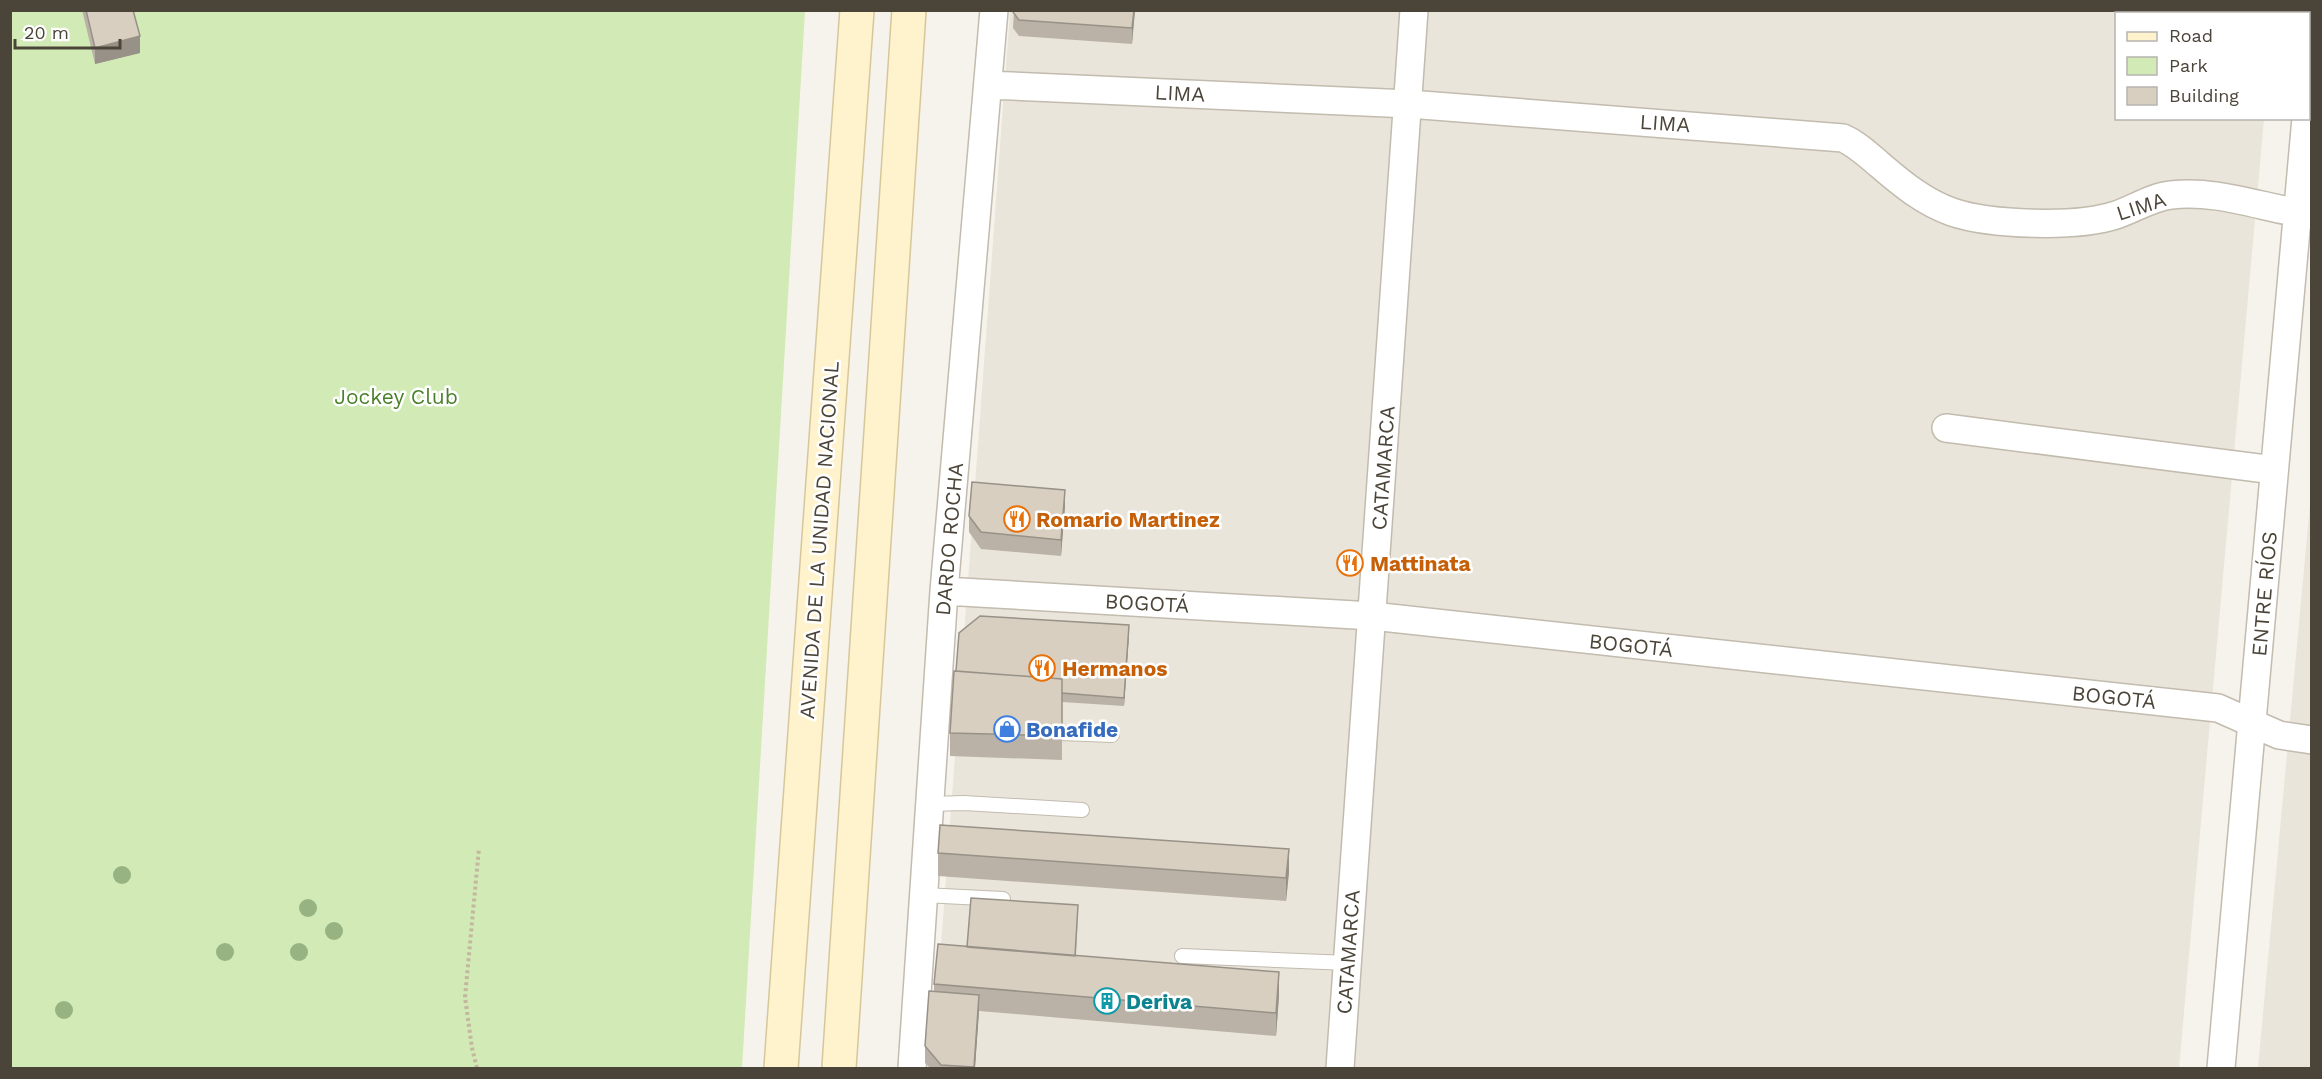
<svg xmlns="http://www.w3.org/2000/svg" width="2322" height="1079" viewBox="0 0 2322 1079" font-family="'Work Sans',sans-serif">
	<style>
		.residential { fill: #eae5da }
		.green { fill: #d2eab5 }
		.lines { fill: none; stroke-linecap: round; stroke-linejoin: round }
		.lane-casing { stroke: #c2bbae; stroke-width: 16 }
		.street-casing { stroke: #c2bbae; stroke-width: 30 }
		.secondary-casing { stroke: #d6c79b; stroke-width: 36 }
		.path { stroke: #c4b79f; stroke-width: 4; stroke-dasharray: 3 3; stroke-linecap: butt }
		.lane { stroke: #fff; stroke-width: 14 }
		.street { stroke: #fff; stroke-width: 27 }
		.secondary { stroke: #fff3cd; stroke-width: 33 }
		.tree { fill: #97b381 }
		.wall { fill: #bab2a6 }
		.shaded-wall { fill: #979187 }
		.building { fill: #d8cfc1; stroke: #979187; stroke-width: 1.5 }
		.labels { text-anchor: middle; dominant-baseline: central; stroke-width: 5; stroke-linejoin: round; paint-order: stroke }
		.street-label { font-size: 21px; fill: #4b4439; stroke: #fff }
		.park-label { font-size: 21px; fill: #4a7f2a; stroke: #fff }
		.food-label { font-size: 21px; font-weight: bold; fill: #c56008; stroke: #fff; text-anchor: start }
		.shop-label { font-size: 21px; font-weight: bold; fill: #366cbe; stroke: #fff; text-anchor: start }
		.culture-label { font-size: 21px; font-weight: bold; fill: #0d838f; stroke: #fff; text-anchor: start }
	</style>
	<rect width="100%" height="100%" fill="#f6f3ec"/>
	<path class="residential" d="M1010,11h1263v3h-157v104l148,1 -85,949h-1247z
		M2311,493v575h-53z"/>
	<path class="green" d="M10,11h795l-63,1057h-731z"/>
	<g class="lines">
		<g class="lane-casing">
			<path id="lane" d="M1061,733l51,2
				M929,804l35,-1 118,7
				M923,895l80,4
				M1182,956l166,7"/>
		</g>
		<g class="street-casing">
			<path id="street" d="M988,85l421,19 434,34c14,6 25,17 37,27 22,19 44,37 72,47 38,13 125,16 164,3 18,-6 36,-18 55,-20 47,-6 94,14 141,20
				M2308,89l4,-31
				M1946,428l328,42
				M944,591l428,25 846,92 61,27 33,5
				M912,1068l32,-477 50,-581
				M1340,1068l74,-1058
				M2221,1068l85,-950"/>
		</g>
		<g class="secondary-casing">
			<path id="secondary" d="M781,1068l76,-1058
				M839,1068l70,-1058"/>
		</g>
		<path class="path" d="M477,1068l-5,-20 -7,-51 14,-149"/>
		<use href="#lane" class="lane"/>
		<use href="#street" class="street"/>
		<use href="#secondary" class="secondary"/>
	</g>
	<g class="tree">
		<circle cx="122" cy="875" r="9"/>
		<circle cx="308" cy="908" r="9"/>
		<circle cx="334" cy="931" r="9"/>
		<circle cx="225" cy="952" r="9"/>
		<circle cx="299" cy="952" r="9"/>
		<circle cx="64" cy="1010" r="9"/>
	</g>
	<path class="wall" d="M82,10h51l7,43 -45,11z
		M1014,10h121l-3,34 -113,-8 -6,-8z
		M1065,506l-4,50 -80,-7 -12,-17v-16z
		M1129,634l-5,72 -62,-4v58l-112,-4v-23z
		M938,853l351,19 -3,29 -348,-25z
		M1078,913l-2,43 203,40 -3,40 -297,-25 -4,57h-45l-5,-5v-17l9,-55v-7l33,-37z"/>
	<path class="shaded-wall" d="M1134,10h1l-3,34v-16z
		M140,36v17l-45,11v-16z
		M1065,490v16l-4,50v-16z
		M1129,625v9l-5,72v-8z
		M1289,849v23l-3,29v-23z
		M1279,972v24l-3,40v-23z
		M979,995v16l-4,57h-1z"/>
	<path class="building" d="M86,10h47l7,26 -45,12z
		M1014,10h120l-2,18 -113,-8 -6,-8z
		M972,482l93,8 -4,50 -80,-8 -12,-16z
		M980,616l149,9 -5,73 -62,-5v-14l-106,-8 3,-38z
		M954,671l108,8v57l-112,-3z
		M940,825l349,24 -3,29 -348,-25z
		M971,898l107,7 -3,51 -108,-9z
		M938,944l341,28 -3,41 -342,-29z
		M929,991l50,4 -5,72 -33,-2 -16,-19z"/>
	<defs>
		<g id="restaurant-ring" transform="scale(1.35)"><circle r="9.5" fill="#fff" stroke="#e8710a" stroke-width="1.5"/><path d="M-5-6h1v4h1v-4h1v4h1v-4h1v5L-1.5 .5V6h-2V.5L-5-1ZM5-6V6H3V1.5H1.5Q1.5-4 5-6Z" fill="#e8710a"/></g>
		<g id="shop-ring" transform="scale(1.35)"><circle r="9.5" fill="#fff" stroke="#3f7fe0" stroke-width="1.5"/><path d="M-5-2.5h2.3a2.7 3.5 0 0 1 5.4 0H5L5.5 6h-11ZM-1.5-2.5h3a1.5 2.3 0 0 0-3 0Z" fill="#3f7fe0"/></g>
		<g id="building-ring" transform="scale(1.35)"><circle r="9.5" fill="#fff" stroke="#0f9aa8" stroke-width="1.5"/><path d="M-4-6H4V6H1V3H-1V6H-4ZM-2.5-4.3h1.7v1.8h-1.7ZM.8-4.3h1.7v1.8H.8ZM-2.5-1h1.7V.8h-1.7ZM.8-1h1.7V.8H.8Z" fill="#0f9aa8"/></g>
	</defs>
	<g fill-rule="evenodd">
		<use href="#restaurant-ring" x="1017" y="519"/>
		<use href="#restaurant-ring" x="1350" y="563"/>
		<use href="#restaurant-ring" x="1042" y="668"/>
		<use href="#shop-ring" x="1007" y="729"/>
		<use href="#building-ring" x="1107" y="1001"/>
	</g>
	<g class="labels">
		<g class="street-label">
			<text transform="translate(1180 93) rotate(3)">LIMA</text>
			<text transform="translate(1665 123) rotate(4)">LIMA</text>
			<text transform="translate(2141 206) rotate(-18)">LIMA</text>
			<text transform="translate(1383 468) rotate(-86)">CATAMARCA</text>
			<text transform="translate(949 539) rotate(-85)">DARDO ROCHA</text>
			<text transform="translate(819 540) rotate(-86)">AVENIDA DE LA UNIDAD NACIONAL</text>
			<text transform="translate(2264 594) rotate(-85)">ENTRE RÍOS</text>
			<text transform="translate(1147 603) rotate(3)">BOGOTÁ</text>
			<text transform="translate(1631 645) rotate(6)">BOGOTÁ</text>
			<text transform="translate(2114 697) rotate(6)">BOGOTÁ</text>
			<text transform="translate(1348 952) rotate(-86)">CATAMARCA</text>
		</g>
		<g class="park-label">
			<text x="396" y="396">Jockey Club</text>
		</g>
		<g class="food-label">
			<text x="1036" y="519">Romario Martinez</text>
			<text x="1370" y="563">Mattinata</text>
			<text x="1062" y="668">Hermanos</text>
		</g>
		<g class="shop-label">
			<text x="1026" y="729">Bonafide</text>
		</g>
		<g class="culture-label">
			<text x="1126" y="1001">Deriva</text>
		</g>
	</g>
	<rect width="2322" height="1079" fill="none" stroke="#4b4439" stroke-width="24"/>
	<rect x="2115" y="12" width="195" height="108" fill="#ffffff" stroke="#b7b4b0" stroke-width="1.5"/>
	<rect x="2127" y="32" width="30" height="9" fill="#fff3cd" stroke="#b7b4b0" stroke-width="1.5"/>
	<text x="2169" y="42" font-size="18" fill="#4b4439">Road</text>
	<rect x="2127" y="57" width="30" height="18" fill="#d2eab5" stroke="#b7b4b0" stroke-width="1.5"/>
	<text x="2169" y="72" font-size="18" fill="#4b4439">Park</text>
	<rect x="2127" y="87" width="30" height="18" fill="#d8cfc1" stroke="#b7b4b0" stroke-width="1.5"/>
	<text x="2169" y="102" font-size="18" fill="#4b4439">Building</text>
	<path d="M15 39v9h105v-9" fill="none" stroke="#4b4439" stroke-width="3"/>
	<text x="24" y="39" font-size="18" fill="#4b4439" stroke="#ffffff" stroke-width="4.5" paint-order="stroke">20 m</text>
</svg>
